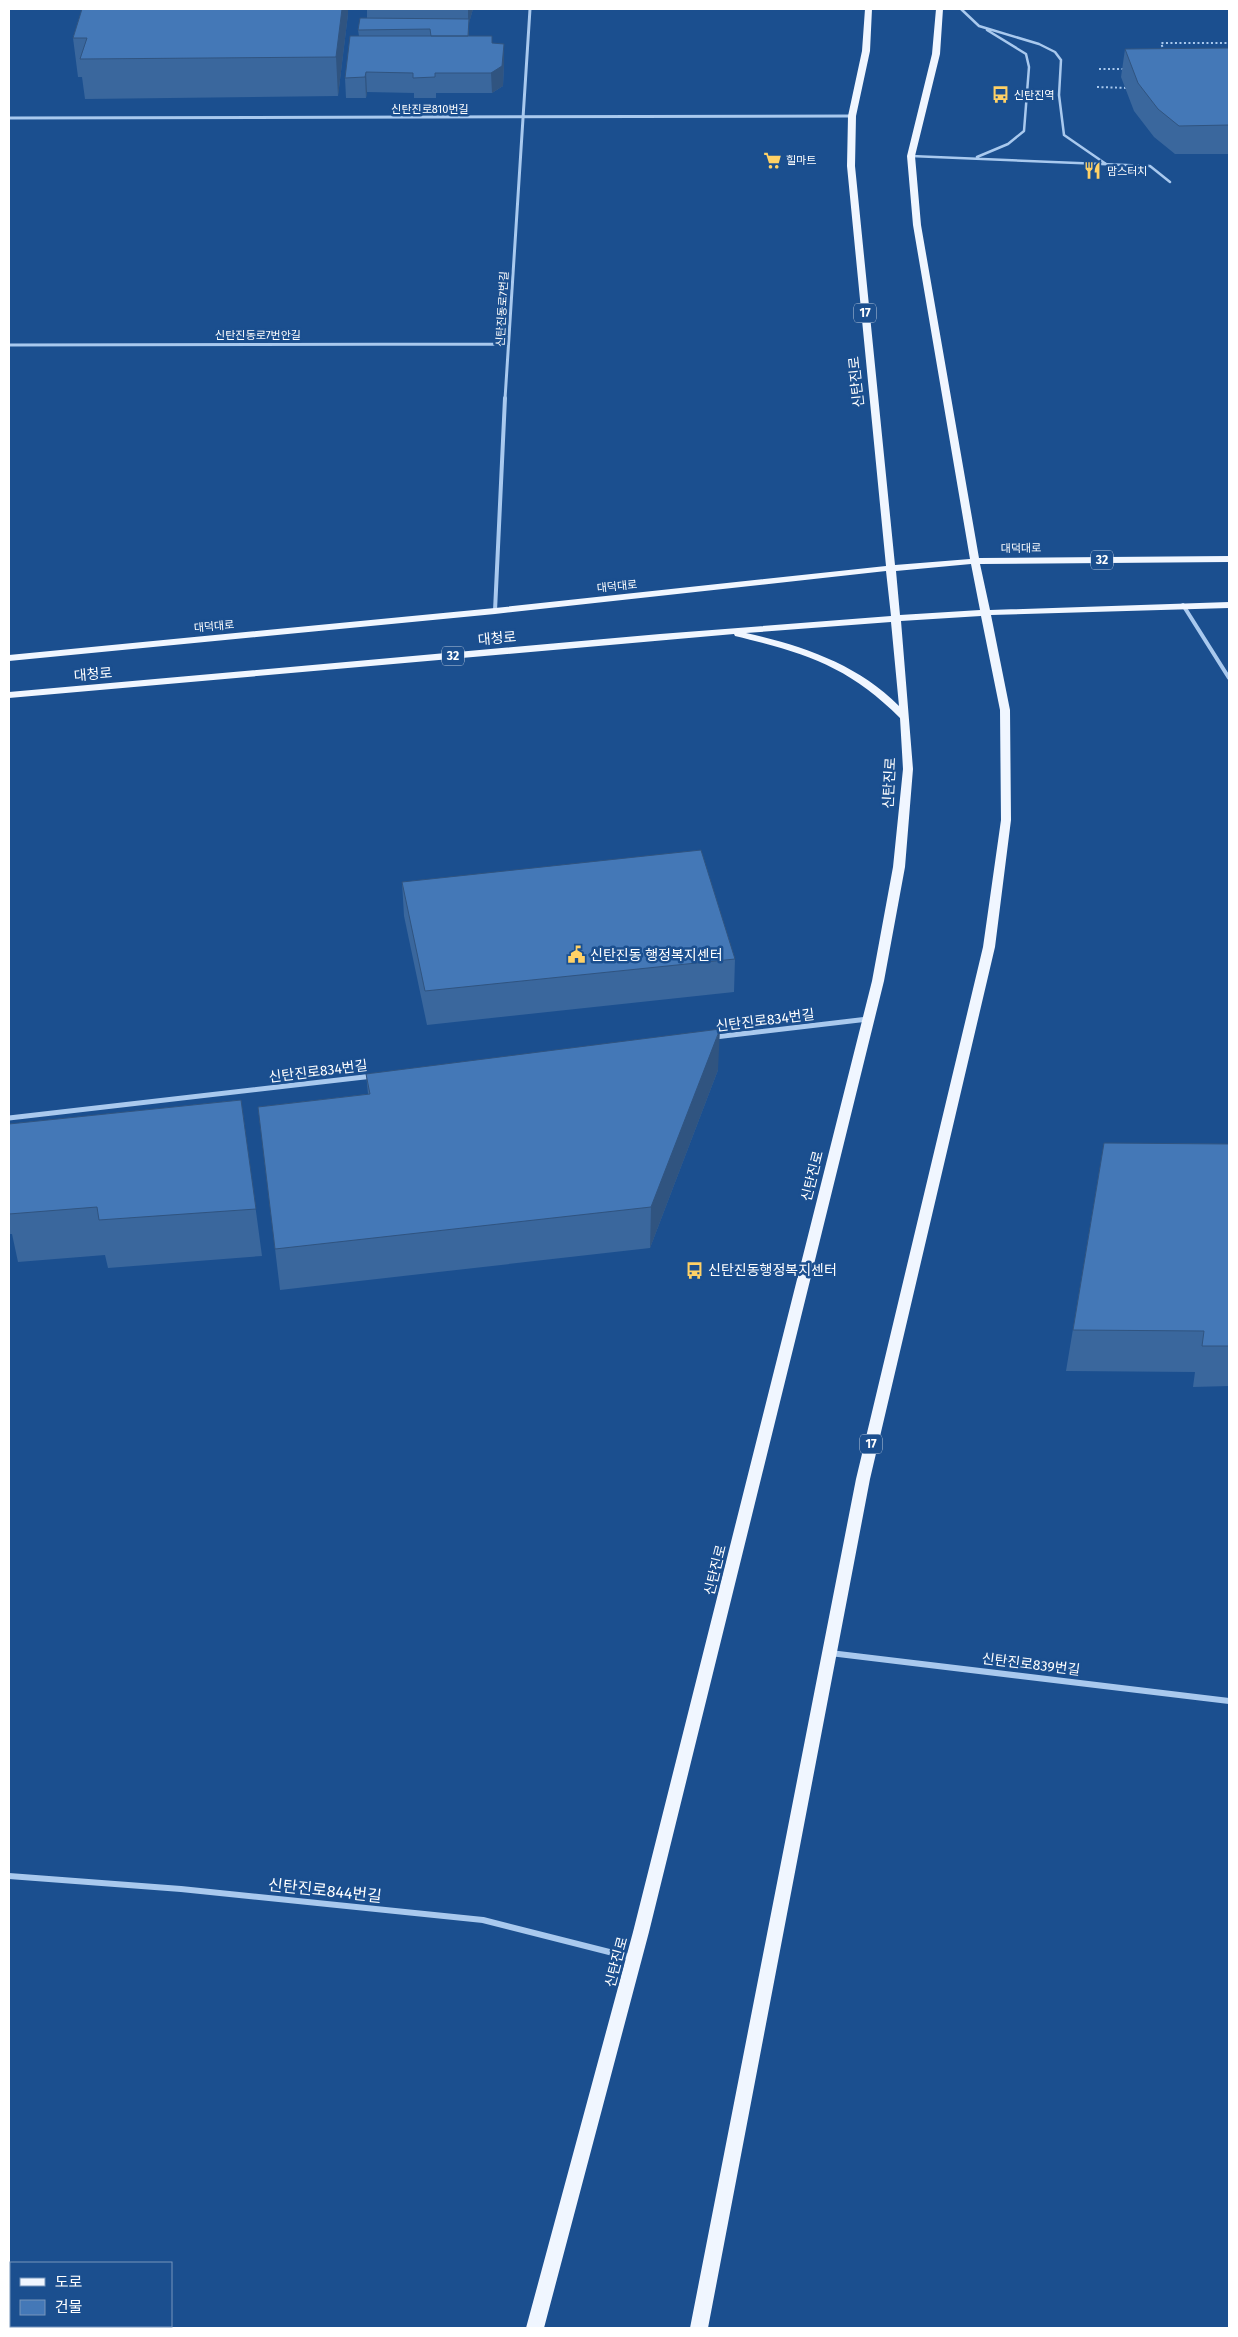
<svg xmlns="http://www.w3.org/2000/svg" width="1238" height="2337" viewBox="0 0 1238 2337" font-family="'Fira Sans','Noto Sans KR',sans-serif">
<rect width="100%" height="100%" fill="#1b4f8f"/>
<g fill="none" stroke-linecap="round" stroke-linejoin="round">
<path stroke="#a9c9ee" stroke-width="2" stroke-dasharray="2 2.5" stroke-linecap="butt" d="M1164,51l-3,-8h68
M1099,69h27
M1097,87l32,1"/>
<path stroke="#a9c9ee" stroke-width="2.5" d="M961,9l18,17 60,18 16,8 6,8 -2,35 5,40 42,29
M911,156l239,10 20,16
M977,157l31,-13 16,-13 5,-64 -3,-13 -39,-24"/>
<path stroke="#a9c9ee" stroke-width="3" d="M9,118l843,-2
M9,345l499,-1
M505,399l25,-390"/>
<path stroke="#a9c9ee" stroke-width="4" d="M1183,605l46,73
M495,611l10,-213"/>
<path stroke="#a9c9ee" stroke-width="5" d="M715,1037l153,-18
M9,1118l364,-42"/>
<path stroke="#a9c9ee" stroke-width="6" d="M830,1653l399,48
M9,1876l172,13 302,31 150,38"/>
<path fill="#f0f6ff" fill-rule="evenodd" d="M865,9h7l-2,42 -14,65 -1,50 40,399 75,-6 -57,-334 -6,-69 25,-102 4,-45h7l-3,45 -25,102 6,69 58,333 250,-2v6l-249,2 10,46 239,-8v6l-238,7 19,95 1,110 -16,127 -125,532 -162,849h-18l166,-849 127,-532 18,-127 -1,-110 -19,-94 -80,5 12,148 -8,98 -21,114 -235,951 -105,396h-18l107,-396 239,-951 21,-114 10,-98 -3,-51c-52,-52 -95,-65 -165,-82l-1,-2 -725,64v-6l651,-58 231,-18 -5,-45 -391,43 -486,47v-6l486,-47 391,-42 -39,-400 1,-50 14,-65zM971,564l9,46 -80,5 -4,-44zM891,622l8,84c-42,-42 -96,-60 -153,-73z"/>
</g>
<path fill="#3a679d" d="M45,9h35l-1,1z
M82,9h266v5l-10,82 -253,3 -3,-22h-4l-5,-39z
M367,9h106l-4,14v13l23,7 12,21 -1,22 -11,7h-56v5h-22v-5l-47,-1 -1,6h-20l-1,-20 14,-42 -1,-6 9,-12z
M1229,48v106h-54l-21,-17 -20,-26 -13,-34 4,-28z
M402,882l333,77 -1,33 -307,33 -23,-109z
M718,1070l-68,178 -370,42 -22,-183 110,-13 -2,-20z
M241,1100l21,156 -154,12 -3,-13 -87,7 -6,-28h-3v-110z
M1104,1143l125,1v242l-36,1 2,-15 -129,-1z"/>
<path fill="#305480" d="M342,9h6v5l-10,82 -2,-39z
M468,9h5l-4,14 -1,28z
M504,44v20l-1,22 -11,7 -1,-20z
M366,72l1,20 -1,6 -1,-21z
M720,1029l-2,41 -68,178 1,-41z"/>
<path fill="#4478b7" stroke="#305480" d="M82,9h260l-6,48 -256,2 7,-21h-14z
M360,18l109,1 -1,17h-37l-1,-7 -72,1z
M350,36h142v7l12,1 -2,22 -11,7h-56v4l-22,1v-5l-47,-1 -1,5 -20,1z
M1229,48v77l-50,1 -21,-17 -20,-26 -13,-34z
M701,850l34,109 -310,32 -23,-109z
M720,1029l-69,178 -376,42 -17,-142 112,-13 -4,-20z
M241,1100l15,109 -157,11 -2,-13 -88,7v-90z
M1104,1143l125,1v202h-27l2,-15 -131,-1z"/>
<defs>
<symbol id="bus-bare" viewBox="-9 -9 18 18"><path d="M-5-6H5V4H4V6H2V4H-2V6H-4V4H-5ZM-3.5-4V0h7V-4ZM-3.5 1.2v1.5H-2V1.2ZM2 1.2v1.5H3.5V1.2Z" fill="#ffd166" stroke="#1b4f8f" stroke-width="2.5" paint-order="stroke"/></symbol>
<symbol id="supermarket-bare" viewBox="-9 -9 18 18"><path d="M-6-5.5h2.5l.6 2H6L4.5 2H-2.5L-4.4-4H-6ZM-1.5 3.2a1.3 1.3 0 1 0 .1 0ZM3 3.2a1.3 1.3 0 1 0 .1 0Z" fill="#ffd166" stroke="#1b4f8f" stroke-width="2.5" paint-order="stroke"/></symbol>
<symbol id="restaurant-bare" viewBox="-9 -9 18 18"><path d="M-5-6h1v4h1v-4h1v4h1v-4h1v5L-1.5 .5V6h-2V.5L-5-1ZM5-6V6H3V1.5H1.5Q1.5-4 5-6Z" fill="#ffd166" stroke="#1b4f8f" stroke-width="2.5" paint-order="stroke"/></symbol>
<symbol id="civic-bare" viewBox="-9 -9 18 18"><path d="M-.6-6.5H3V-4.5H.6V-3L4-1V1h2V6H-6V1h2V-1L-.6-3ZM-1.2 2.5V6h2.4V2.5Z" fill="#ffd166" stroke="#1b4f8f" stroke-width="2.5" paint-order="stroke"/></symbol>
</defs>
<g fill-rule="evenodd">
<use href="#bus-bare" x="988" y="82" width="25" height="25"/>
<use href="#supermarket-bare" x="760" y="148" width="25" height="25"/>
<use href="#restaurant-bare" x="1080" y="158" width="25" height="25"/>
<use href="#civic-bare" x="564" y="942" width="25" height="25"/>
<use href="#bus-bare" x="682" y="1258" width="25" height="25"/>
</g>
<g text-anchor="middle" stroke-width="5" stroke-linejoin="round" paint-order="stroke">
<g font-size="11" fill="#fff" stroke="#1b4f8f" text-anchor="start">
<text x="1014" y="99">신탄진역</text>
<text x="786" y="164">힐마트</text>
<text x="1107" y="175">맘스터치</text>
</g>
<g font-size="11" fill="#fff" stroke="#1b4f8f">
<text x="430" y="113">신탄진로810번길</text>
<text transform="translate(502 309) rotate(-87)" y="4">신탄진동로7번길</text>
<text x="258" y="339">신탄진동로7번안길</text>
<text transform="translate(1021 548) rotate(-1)" y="4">대덕대로</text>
<text transform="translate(617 586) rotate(-6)" y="4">대덕대로</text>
<text transform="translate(214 626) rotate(-5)" y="4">대덕대로</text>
</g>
<g fill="#1b4f8f" stroke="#bbcadd" stroke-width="1">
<rect x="854" y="303.5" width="22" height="19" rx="4"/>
<rect x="1091" y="550.5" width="22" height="19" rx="4"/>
<rect x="442" y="646.5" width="22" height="19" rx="4"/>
<rect x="860" y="1434.5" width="22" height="19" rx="4"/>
</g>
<g font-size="12" font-weight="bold" fill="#fff">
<text x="865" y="317">17</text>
<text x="1102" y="564">32</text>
<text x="453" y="660">32</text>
<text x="871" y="1448">17</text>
</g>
<g font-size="14" fill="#fff" stroke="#1b4f8f">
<text transform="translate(856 382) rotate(-96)" y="5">신탄진로</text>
<text transform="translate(497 638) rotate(-5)" y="5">대청로</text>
<text transform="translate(93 674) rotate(-5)" y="5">대청로</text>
<text transform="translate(889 783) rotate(-87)" y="5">신탄진로</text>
<text transform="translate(765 1020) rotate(-7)" y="5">신탄진로834번길</text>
<text transform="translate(318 1071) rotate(-7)" y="5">신탄진로834번길</text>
<text transform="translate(812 1176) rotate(-76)" y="5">신탄진로</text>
<text transform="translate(715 1570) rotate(-76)" y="5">신탄진로</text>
<text transform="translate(1031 1664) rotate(7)" y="5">신탄진로839번길</text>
<text transform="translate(616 1962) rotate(-75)" y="5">신탄진로</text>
</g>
<g font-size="14" fill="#fff" stroke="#1b4f8f" text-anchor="start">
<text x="590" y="960">신탄진동 행정복지센터</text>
<text x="708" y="1275">신탄진동행정복지센터</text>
</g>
<g font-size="16" fill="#fff" stroke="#1b4f8f">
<text transform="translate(325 1890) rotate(6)" y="6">신탄진로844번길</text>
</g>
</g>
<rect width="1238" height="2337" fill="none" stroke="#ffffff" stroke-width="20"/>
<rect x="10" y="2262" width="162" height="65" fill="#1b4f8f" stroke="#7695bc"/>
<rect x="20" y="2278" width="25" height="8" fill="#f0f6ff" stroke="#7695bc"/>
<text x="55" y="2287" font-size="15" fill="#ffffff">도로</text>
<rect x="20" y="2300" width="25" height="15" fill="#4478b7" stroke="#7695bc"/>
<text x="55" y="2312" font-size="15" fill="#ffffff">건물</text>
</svg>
